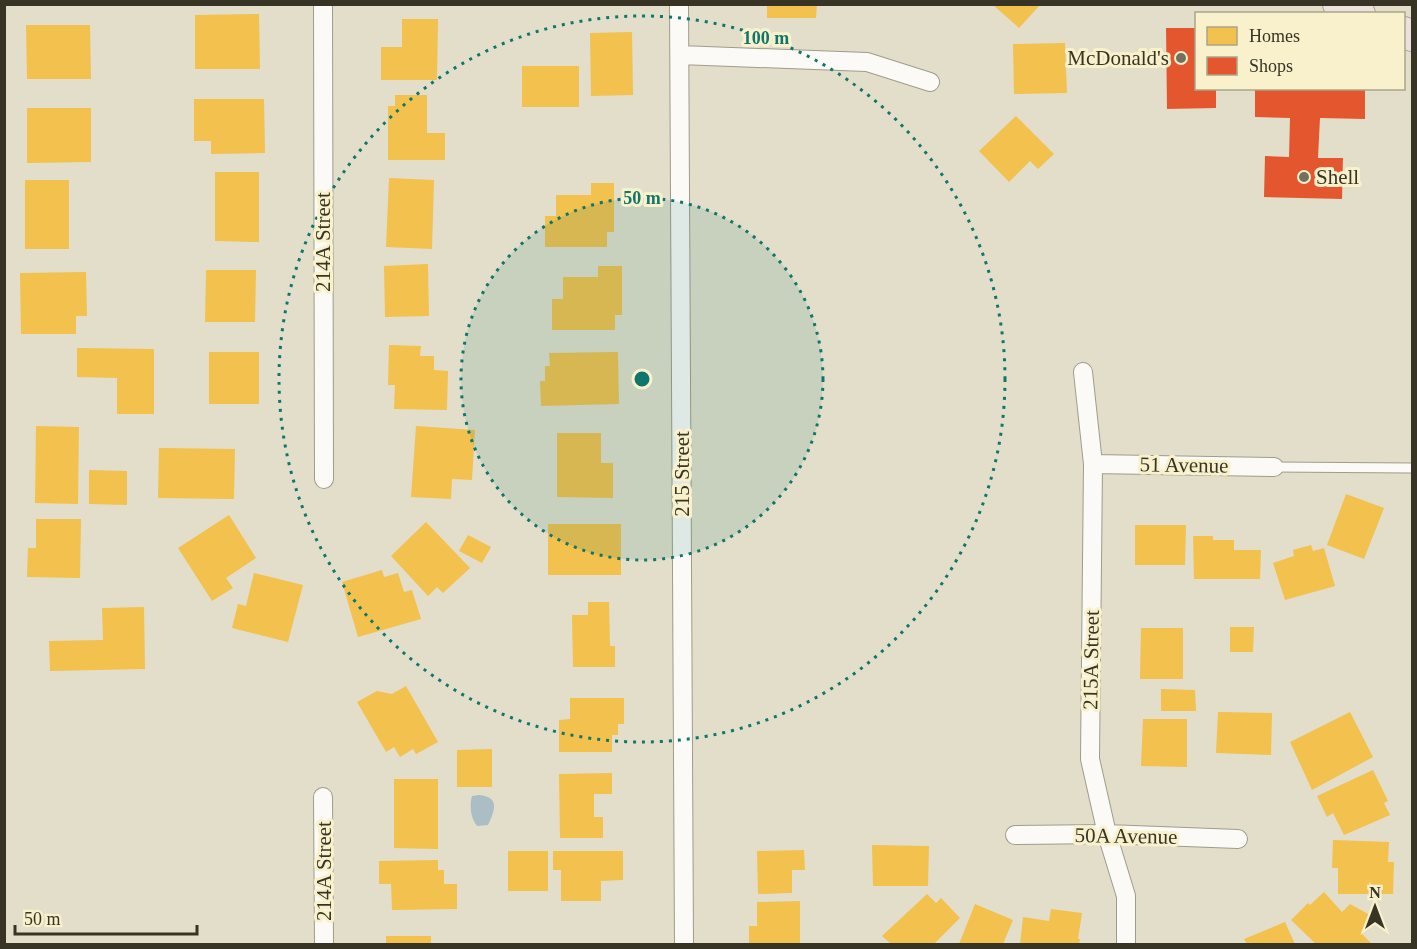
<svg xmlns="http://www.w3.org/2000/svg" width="1417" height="949" viewBox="0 0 1417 949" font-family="Georgia,serif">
<rect width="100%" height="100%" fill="#e2deca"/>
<path fill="#abbec6" d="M479,795c21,2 16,15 9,30l-11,1c-6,-7 -8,-20 -5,-30z"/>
<path fill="#f2c14e" d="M767,4h50l-1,14h-49z
M992,4h49l-22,24z
M259,14l1,55h-65v-54z
M402,19h36l-1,61h-56v-33h21z
M26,25h64l1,54h-64z
M632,32l1,63 -42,1 -1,-63z
M1065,43l2,50 -53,1 -1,-50z
M522,66h57v41h-57z
M395,95h32v38h18v27h-57v-54h7z
M194,99h70l1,54 -54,1v-13h-17z
M27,108h64v54l-64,1z
M1016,116l38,38 -16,15 -8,-8 -21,21 -30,-31z
M215,172h44v70l-44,-1z
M389,178l45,2 -2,69 -46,-2z
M25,180h44v69h-44z
M591,183h23v49h-7v15h-62v-31h11v-21h35z
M428,264l1,52 -44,1 -1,-51z
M598,266h24v49h-7v15h-63v-31h11v-22h35z
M206,270h50l-1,52h-50z
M86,272l1,44h-11v18h-55l-1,-61z
M389,345l32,1 -1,10h14v14l14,1 -1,39 -53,-1 1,-24h-7z
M77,348l77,1v65h-37v-36l-40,-1z
M209,352h50v52h-50z
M618,352l1,52 -78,2 -1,-25h5v-15h5l-1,-13z
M36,426l43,1 -1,77 -43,-1z
M416,426l59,4 -3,50 -20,-1 -1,20 -40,-2z
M557,433h44v30h12v35l-56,-1z
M159,448l76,1 -1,50 -76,-1z
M89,470l38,1v34l-38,-1z
M1346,494l38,14 -20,51 -37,-14z
M229,515l27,43 -30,20 7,10 -21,13 -34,-53z
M36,519h45l-1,59 -53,-1 1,-29h8z
M426,522l44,46 -27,25 -6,-6 -9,9 -37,-40z
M548,524h73v51h-73z
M1135,525h51l-1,40h-50z
M468,535l23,12 -9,16 -23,-12z
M1193,536h20v4h21v10h27l-1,29h-66z
M1311,545l2,6 11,-3 11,38 -50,14 -12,-37 21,-7 -1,-6z
M382,570l2,7 14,-4 6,19 8,-2 9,29 -63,18 -16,-55z
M254,573l49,12 -15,57 -56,-14 6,-24 8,2z
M588,602h21l1,44h5v21h-42l-1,-52h16z
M144,607l1,62 -95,2 -1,-30 54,-1 -1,-32z
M1230,627h24l-1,25h-23z
M1141,628h42v51h-43z
M406,686l32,56 -22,12 -3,-5 -13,8 -6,-10 -8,5 -29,-50 20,-11 15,3z
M1161,689l34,1 1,21h-35z
M570,698h54v26h-6v11h-6v17h-53v-32l11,-1z
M1218,712l54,1 -1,42 -55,-2z
M1350,712l23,45 -61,33 -22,-48z
M1143,719h44v48l-46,-1z
M492,749v38h-35v-37z
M1373,770l15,31 -4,2 6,12 -46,20 -11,-22 -6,4 -10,-21z
M612,773v21h-18v23h9v21h-43l-1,-64z
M394,779h44v70l-44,-1z
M1333,840l56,2 -1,20h6l-1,32h-55v-26h-6z
M872,845l57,1 -1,40h-55z
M804,850l1,20h-13v23l-34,1 -1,-43z
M508,851h40v40h-40z
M553,851h70v29l-22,1v20h-40v-31h-8z
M438,860v10h6v14h13v25l-65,1 -1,-26h-12v-23z
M1324,892l18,20 8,-8 29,16 -17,14 10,10h-56l-25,-24 17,-17 2,2z
M927,894l9,9 5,-5 19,20 -26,26h-43l-9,-8z
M800,901v43h-51v-18h8v-24z
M975,904l38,16 -10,24h-44z
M1051,909l31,4 -4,26h2l-1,5h-59l3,-27 26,4z
M1285,922l10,22h-48l-3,-5z
M386,936h45v8h-45z"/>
<path fill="#e4572e" d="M1166,28h30v60h20v20l-49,1z
M1255,88l110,2v29l-45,-1 -2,40h25l-1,41 -78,-2 1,-41 24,1 1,-39 -35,-1z"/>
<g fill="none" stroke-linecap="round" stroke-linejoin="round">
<defs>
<path id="lane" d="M1274,467l138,1"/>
<path id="street" d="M323,4l1,475
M679,4l5,940
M680,55l187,7 63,20
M1083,372l10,92 -3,295 17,75 19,62v48
M1093,464l181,3
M323,797l1,147
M1015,835l92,-1 131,5"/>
<path id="primary" d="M1338,4l22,10
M1404,32l8,4"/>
</defs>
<use href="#lane" stroke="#9f9c8c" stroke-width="11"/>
<use href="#street" stroke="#9f9c8c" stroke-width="20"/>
<use href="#primary" stroke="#b19e93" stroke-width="32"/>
<use href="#lane" stroke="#fbfaf7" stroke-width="9"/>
<use href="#street" stroke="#fbfaf7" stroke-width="18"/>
<use href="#primary" stroke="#ece1de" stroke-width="30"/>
</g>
<circle cx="642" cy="379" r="181" fill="#0f766e" fill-opacity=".12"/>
<g fill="none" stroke="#0f766e" stroke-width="3" stroke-dasharray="3 6">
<circle cx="642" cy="379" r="181"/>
<circle cx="642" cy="379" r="363"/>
</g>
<g fill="#73705f" stroke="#f9f1cc" stroke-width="2">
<circle cx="1181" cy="58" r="6"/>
<circle cx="1304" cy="177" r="6"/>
</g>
<g text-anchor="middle" stroke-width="6" stroke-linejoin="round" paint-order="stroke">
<g font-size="21" fill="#373425" stroke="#f9f1cc" text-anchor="end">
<text x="1169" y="65">McDonald's</text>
<text x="1316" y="184" text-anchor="start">Shell</text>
</g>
<g font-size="21" fill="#373425" stroke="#f9f1cc">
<text transform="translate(323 242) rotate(-90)" y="7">214A Street</text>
<text transform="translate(1184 465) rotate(1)" y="7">51 Avenue</text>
<text transform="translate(682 474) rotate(-90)" y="7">215 Street</text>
<text transform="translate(1091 660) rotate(-89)" y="7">215A Street</text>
<text transform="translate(1126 836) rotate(1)" y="7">50A Avenue</text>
<text transform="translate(324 871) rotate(-90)" y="7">214A Street</text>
</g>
</g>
<circle cx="642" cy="379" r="9" fill="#0f766e" stroke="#f9f1cc" stroke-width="3"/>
<g font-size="18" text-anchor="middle" font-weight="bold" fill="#0f766e" stroke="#f9f1cc" stroke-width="6" stroke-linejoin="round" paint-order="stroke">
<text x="766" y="44">100 m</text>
<text x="642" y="204">50 m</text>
</g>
<rect width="1417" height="949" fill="none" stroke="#373425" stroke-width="12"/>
<rect x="1195" y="12" width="210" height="78" fill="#f9f1cc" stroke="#aba589" stroke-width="1.5"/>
<rect x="1207" y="27" width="30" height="18" fill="#f2c14e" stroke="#aba589" stroke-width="1.5"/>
<text x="1249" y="42" font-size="18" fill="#373425">Homes</text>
<rect x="1207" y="57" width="30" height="18" fill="#e4572e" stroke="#aba589" stroke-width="1.5"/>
<text x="1249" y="72" font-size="18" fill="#373425">Shops</text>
<g transform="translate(1375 907)" stroke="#f9f1cc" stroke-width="4.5" paint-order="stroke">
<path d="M0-4.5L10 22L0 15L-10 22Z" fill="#373425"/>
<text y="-9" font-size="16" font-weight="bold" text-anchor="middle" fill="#373425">N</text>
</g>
<path d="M15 925v9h182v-9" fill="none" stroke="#373425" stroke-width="3"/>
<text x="24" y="925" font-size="18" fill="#373425" stroke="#f9f1cc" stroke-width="4.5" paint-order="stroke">50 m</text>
</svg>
